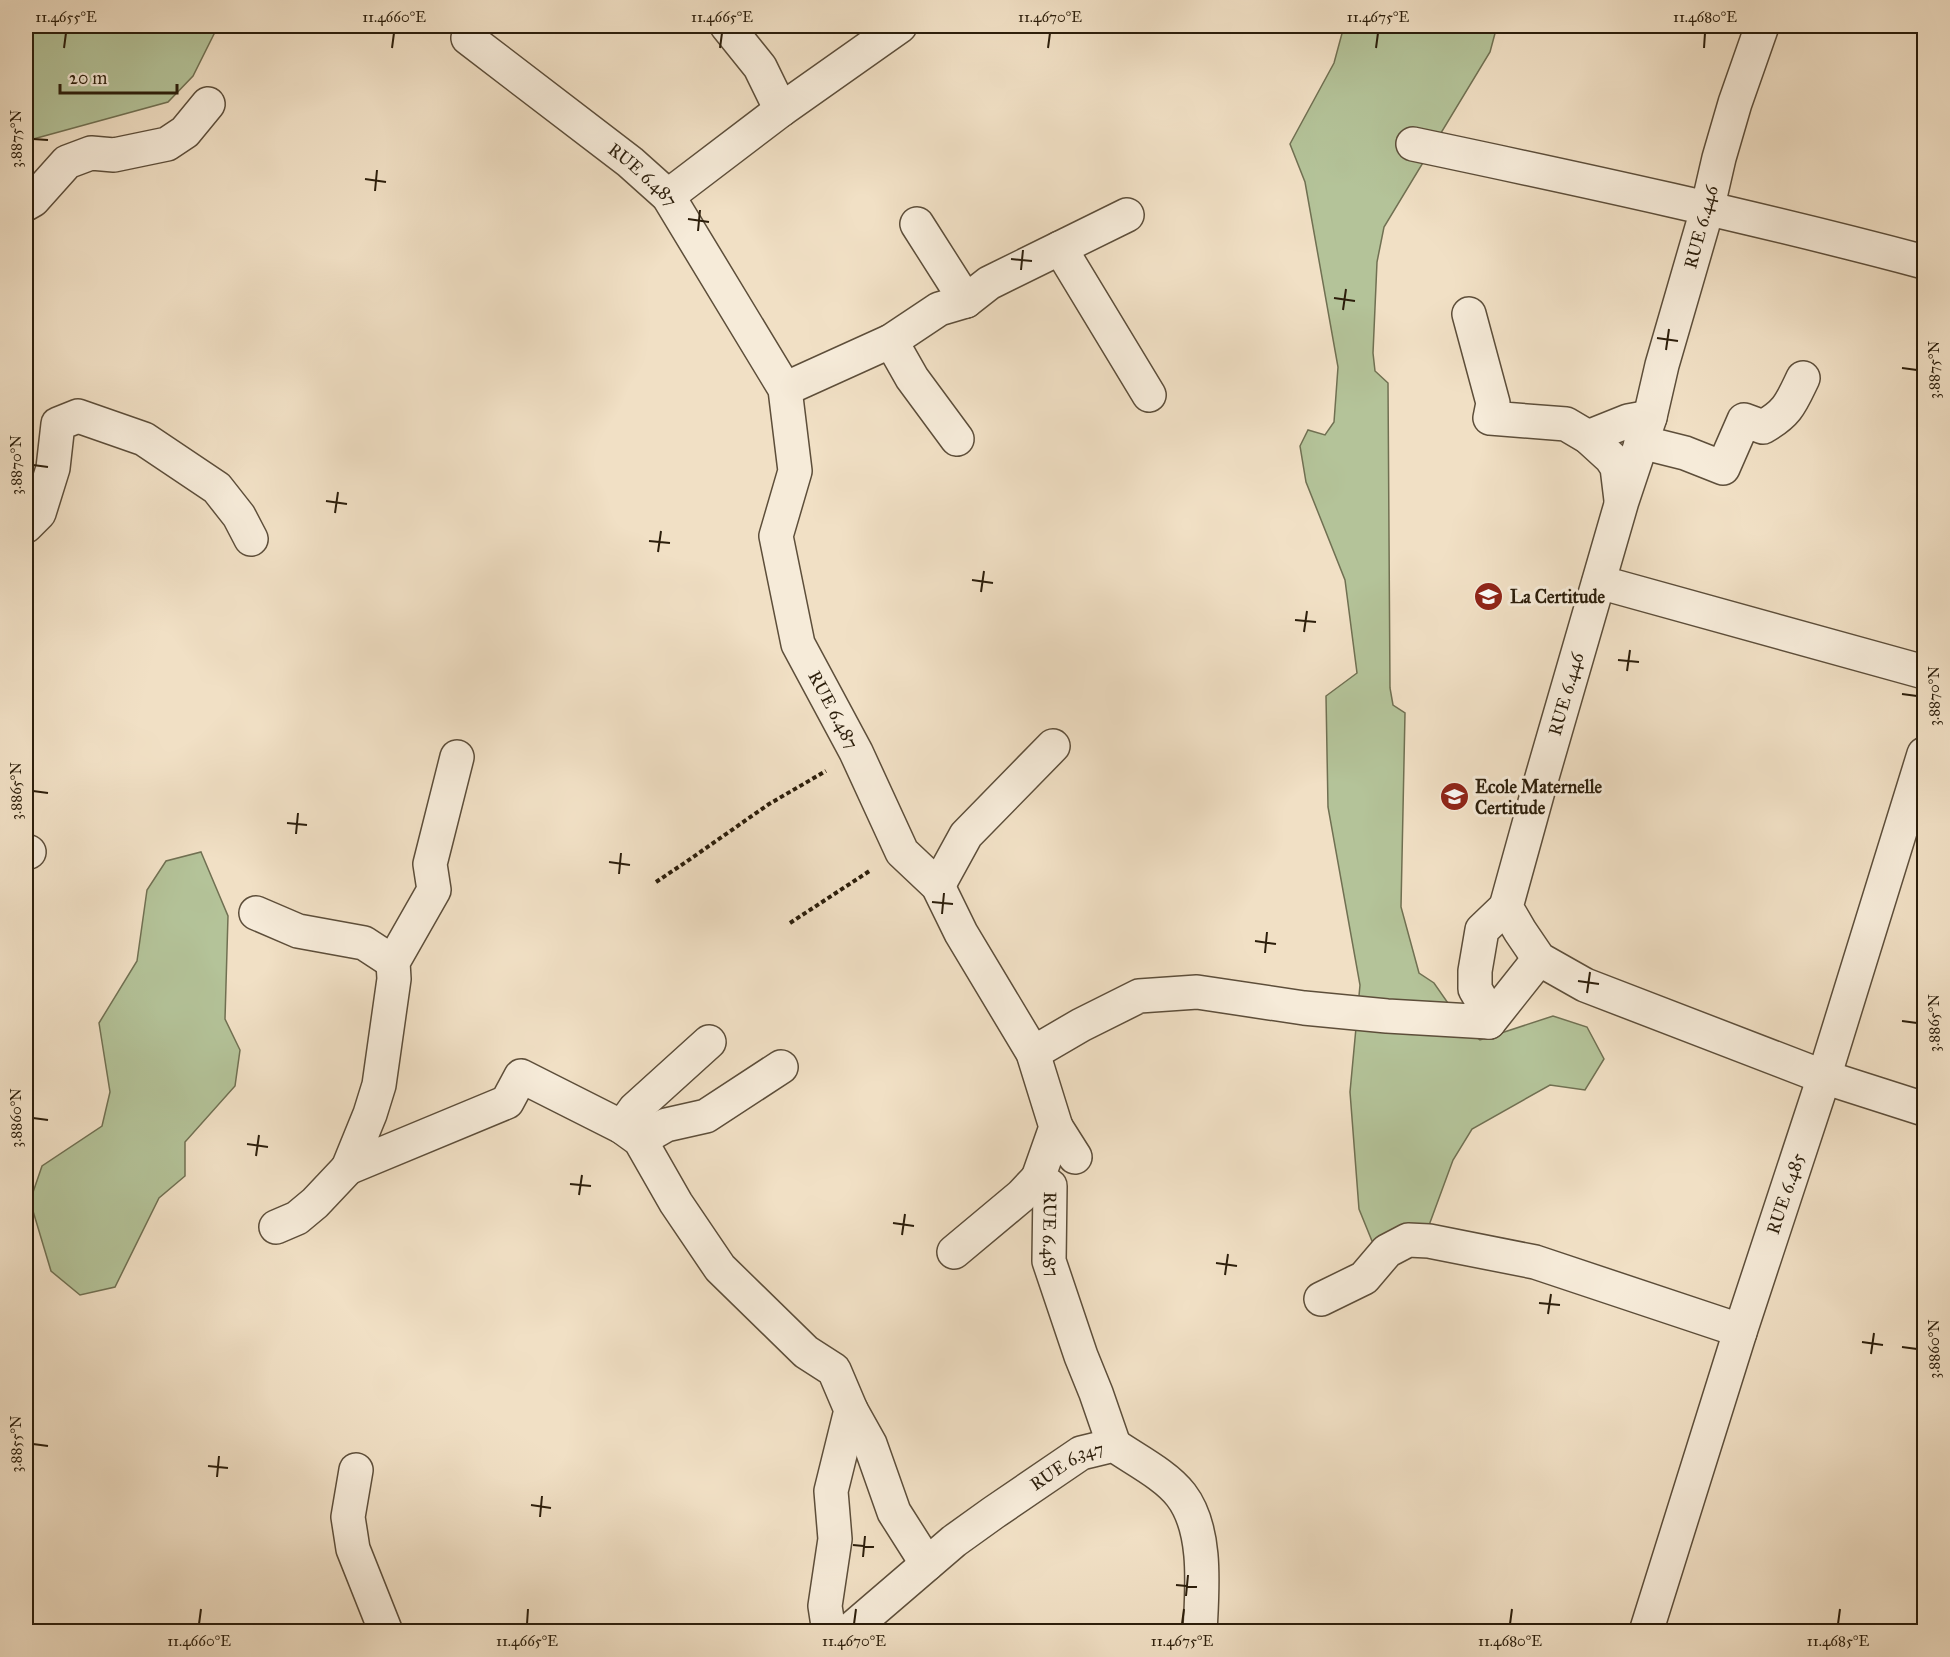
<svg xmlns="http://www.w3.org/2000/svg" width="1950" height="1657" viewBox="0 0 1950 1657" font-family="'IM FELL Great Primer',serif">
<rect width="100%" height="100%" fill="#f1e0c5"/>
<filter id="stains"><feTurbulence type="fractalNoise" baseFrequency=".00333" numOctaves="4"/><feColorMatrix values="0 0 0 0 .2 0 0 0 0 .09 0 0 0 0 .02 0 0 0 .5 -.17"/></filter>
<radialGradient id="worn" r=".72"><stop offset=".6" stop-color="#630" stop-opacity="0"/><stop offset="1" stop-color="#630" stop-opacity=".3"/></radialGradient>
<path fill="#b4c399" stroke="#707052" stroke-width="1.5" d="M26,26h192l-25,50 -25,26 -142,39z
M1344,26h153l-7,26 -106,175 -7,35 -4,91 2,18 13,12 2,305 3,17 12,8 -4,194 18,66 15,10 32,46 14,11 73,-24 34,11 17,32 -19,31 -35,-5 -78,44 -19,31 -32,87 -34,4 -15,-10 -13,-32 -9,-117 10,-107 -32,-178 -2,-111 31,-23 -12,-93 -39,-98 -6,-36 8,-16 17,5 9,-13 4,-55 -33,-185 -15,-38 44,-81z
M201,852l27,64 -3,103 15,31 -5,36 -50,56v34l-26,22 -44,89 -35,8 -29,-24 -21,-70 12,-35 60,-40 8,-34 -11,-69 38,-62 10,-71 19,-29z"/>
<g fill="none" stroke-linecap="round" stroke-linejoin="round">
<defs>
<g id="minor">
<path d="M727,26l33,41 21,43"/>
<path d="M1762,26l-27,77 -16,55 -12,52 -45,155 -12,52 -28,84 -82,283 -34,123 14,24 19,28 46,26 239,92 100,32"/>
<path id="s1" d="M468,38l162,124 38,34 117,193 10,82 -19,65 22,108 58,108 46,100 36,34 23,47 72,120 23,74 -18,51 12,8 -1,75 32,95 15,37 18,52"/>
<path d="M1413,144c171,36 342,73 511,118"/>
<path d="M668,196l113,-86 119,-84"/>
<path d="M26,204l7,-4 34,-38 24,-9 23,2 53,-11 18,-12 23,-28"/>
<path d="M917,224l49,77"/>
<path d="M1060,248l67,-33"/>
<path d="M1469,314l24,89 -3,15 76,6 22,13 23,21 6,9 4,33"/>
<path d="M891,341l21,37 45,61"/>
<path d="M785,389l106,-48 48,-32 27,-8 23,-18 71,-35 89,147"/>
<path d="M1588,437l40,-16 22,-4"/>
<path d="M1641,442l44,11 38,15 21,-48 19,7c25,-14 28,-24 40,-49"/>
<path d="M26,526l13,-13 14,-45 5,-44 20,-8 66,23 73,49 22,28 12,23"/>
<path d="M1599,582l325,90"/>
<path d="M457,757l-27,107 4,26 -41,72 1,17 -15,106 -9,29 -22,54 159,-66 14,-26 101,51 18,13 36,63 44,65 86,84 28,18 17,40 -20,81 4,48 -10,67 4,26"/>
<path d="M26,853l3,-1"/>
<path d="M938,886l28,-51 87,-89"/>
<path d="M256,913l42,18 66,12 29,19"/>
<path d="M1489,1022l-7,-21 -7,-12v-18l7,-41 24,-23"/>
<path d="M1033,1053l48,-28 58,-29 58,-4 107,16 83,8 102,6 50,-63"/>
<path d="M622,1127l13,-18 74,-67"/>
<path d="M1056,1127l19,30"/>
<path d="M640,1140l26,-15 40,-9 75,-49"/>
<path d="M276,1227l21,-9 18,-15 33,-35"/>
<path d="M954,1252l67,-56 17,-18"/>
<path d="M1321,1299l43,-21 23,-27 21,-11 21,1 106,21 198,66 7,4"/>
<path d="M851,1410l19,34 24,68 33,52"/>
<path d="M356,1470l-8,47 5,32 33,83"/>
<path id="s2" d="M848,1632l106,-91 39,-28 88,-60 33,-8c20,14 52,30 67,50 27,35 21,95 19,137"/>
<path id="s3" d="M1646,1632l94,-300 84,-255 100,-323"/>
</g>
</defs>
<use href="#minor" stroke="#5d4e3a" stroke-width="36"/>
<path stroke="#2c1e0b" stroke-width="4" stroke-dasharray="4.5 3" stroke-linecap="butt" d="M656,882l30,-20 83,-58 57,-33
M790,923l81,-53"/>
<use href="#minor" stroke="#f6ebd9" stroke-width="33"/>
</g>
<path fill="none" stroke="#2c1e0b" stroke-width="2" d="M64,48l2,-15M392,48l2,-15M720,48l2,-15M1048,48l2,-15M1376,48l2,-15M1704,48l1,-15M33,139l15,1M365,179l21,3M375,191l2,-21M688,219l21,3M698,231l2,-21M1011,259l21,2M1021,270l2,-20M1334,298l21,3M1343,310l3,-21M1657,338l21,3M1666,350l3,-21M1902,368l15,2M33,465l15,2M326,501l21,3M335,513l3,-21M649,541l21,2M658,552l3,-21M972,580l21,3M981,592l3,-21M1295,620l21,2M1304,632l3,-21M1618,660l21,2M1627,671l3,-21M1902,694l15,2M33,791l15,2M287,823l20,2M296,834l2,-21M609,862l21,3M619,874l2,-21M932,902l21,2M942,914l2,-21M1255,941l21,3M1265,953l2,-21M1578,981l21,3M1587,993l3,-21M1902,1021l15,2M33,1118l15,2M247,1144l21,3M256,1156l3,-21M570,1184l21,2M579,1195l3,-20M893,1223l21,3M902,1235l3,-21M1216,1263l21,3M1225,1275l3,-21M1539,1303l21,2M1548,1314l3,-20M1862,1342l21,3M1902,1347l15,2M1871,1354l3,-21M33,1444l15,2M208,1466l20,2M217,1477l2,-21M531,1505l20,3M540,1517l2,-21M853,1545l21,2M863,1557l2,-21M1176,1585l21,2M1186,1596l2,-21M199,1624l2,-15M527,1624l1,-15M854,1624l2,-15M1182,1624l2,-15M1510,1624l2,-15M1838,1624l2,-15"/>
<defs>
<symbol id="school-disc" viewBox="-11 -11 22 22"><circle r="9.5" fill="#8f2418" stroke="#f6ebd9"/><path d="M0-5L7-2L0 1L-7-2ZM-4 1L0 2.5L4 1V4Q0 6-4 4Z" fill="#fff"/></symbol>
</defs>
<g fill-rule="evenodd">
<use href="#school-disc" x="1472" y="580" width="33" height="33"/>
<use href="#school-disc" x="1438" y="780" width="33" height="33"/>
</g>
<g text-anchor="middle" stroke-width="6" stroke-linejoin="round" paint-order="stroke">
<g font-size="18" fill="#2c1e0b" stroke="#f6ebd9">
<text dy="6" stroke="none"><textPath href="#s1" startOffset="222">RUE 6.487</textPath></text>
<text transform="translate(1701 227) rotate(-75)" y="6">RUE 6.446</text>
<text transform="translate(1566 694) rotate(-74)" y="6">RUE 6.446</text>
<text dy="6" stroke="none"><textPath href="#s1" startOffset="816">RUE 6.487</textPath></text>
<text dy="6" stroke="none"><textPath href="#s3" startOffset="460">RUE 6.485</textPath></text>
<text dy="6" stroke="none"><textPath href="#s1" startOffset="1410">RUE 6.487</textPath></text>
<text dy="6" stroke="none"><textPath href="#s2" startOffset="276">RUE 6.347</textPath></text>
</g>
<g font-size="18" font-weight="bold" fill="#2c1e0b" stroke="#f6ebd9" text-anchor="start">
<text x="1510" y="603">La Certitude</text>
<text x="1475" y="793">Ecole Maternelle<tspan x="1475" dy="21">Certitude</tspan></text>
</g>
</g>
<rect width="1950" height="1657" fill="none" stroke="#f1e0c5" stroke-width="66"/>
<path d="M60 84v9h117v-9" fill="none" stroke="#2c1e0b" stroke-width="3"/>
<text x="69" y="84" font-size="18" fill="#2c1e0b" stroke="#f6ebd9" stroke-width="4.5" paint-order="stroke">20 m</text>
<rect x="33" y="33" width="1884" height="1591" fill="none" stroke="#2c1e0b" stroke-width="2"/>
<g font-size="15" text-anchor="middle" fill="#2c1e0b">
<text x="66" y="22">11.4655°E</text>
<text x="394" y="22">11.4660°E</text>
<text x="722" y="22">11.4665°E</text>
<text x="1050" y="22">11.4670°E</text>
<text x="1378" y="22">11.4675°E</text>
<text x="1705" y="22">11.4680°E</text>
<text transform="translate(16 139) rotate(-90)" y="5">3.8875°N</text>
<text transform="translate(1934 370) rotate(-90)" y="5">3.8875°N</text>
<text transform="translate(16 465) rotate(-90)" y="5">3.8870°N</text>
<text transform="translate(1934 696) rotate(-90)" y="5">3.8870°N</text>
<text transform="translate(16 791) rotate(-90)" y="5">3.8865°N</text>
<text transform="translate(1934 1023) rotate(-90)" y="5">3.8865°N</text>
<text transform="translate(16 1118) rotate(-90)" y="5">3.8860°N</text>
<text transform="translate(1934 1349) rotate(-90)" y="5">3.8860°N</text>
<text transform="translate(16 1444) rotate(-90)" y="5">3.8855°N</text>
<text x="199" y="1646">11.4660°E</text>
<text x="527" y="1646">11.4665°E</text>
<text x="854" y="1646">11.4670°E</text>
<text x="1182" y="1646">11.4675°E</text>
<text x="1510" y="1646">11.4680°E</text>
<text x="1838" y="1646">11.4685°E</text>
</g>
<rect width="100%" height="100%" filter="url(#stains)"/>
<rect width="100%" height="100%" fill="url(#worn)"/>
</svg>
